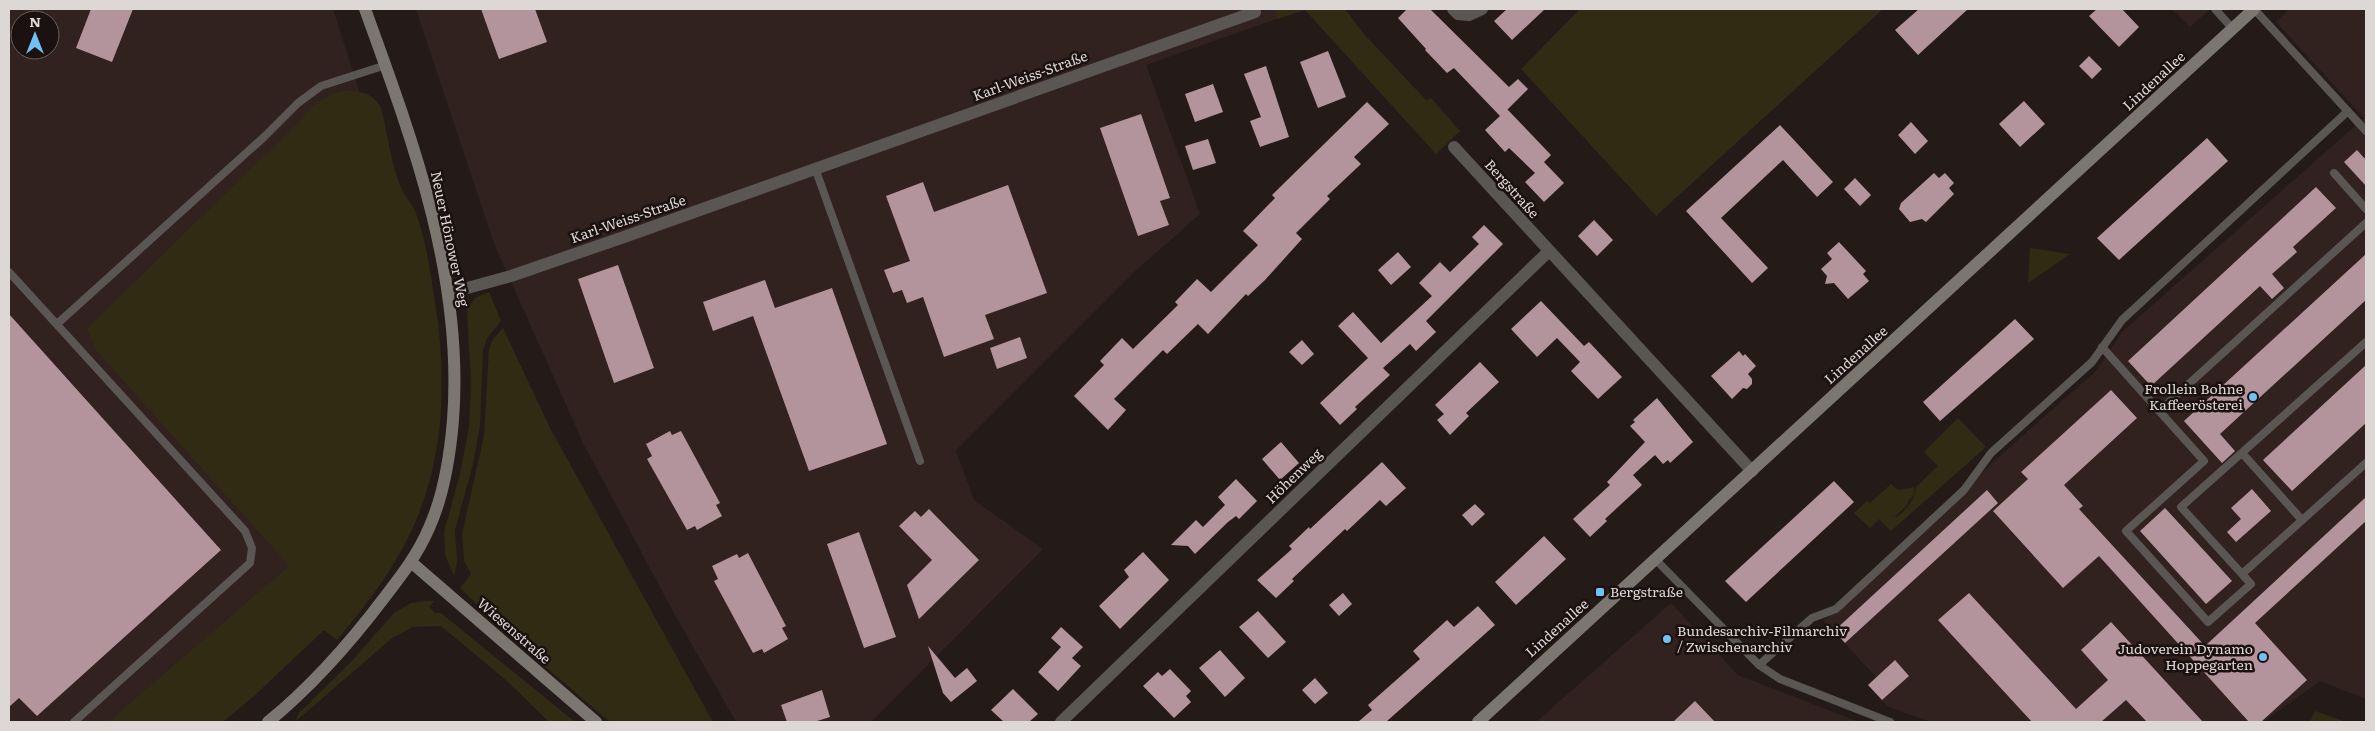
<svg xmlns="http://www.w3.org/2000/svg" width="2375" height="731" viewBox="0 0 2375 731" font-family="Literata,serif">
<rect width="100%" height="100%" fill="#241b19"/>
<path fill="#31211f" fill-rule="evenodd" d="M9,9h324l83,259 -91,361 -102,93h-214zM20,20h30v30h-30z
M416,9h889l-159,56 54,149 -67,59 -177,177 18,50 69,49 -172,173h-135l-60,-105 -92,-172 -89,-199z
M2172,9h38l-20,18z
M2289,9h77v690l-46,-18 -57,41h-332l-43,-15 -20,-22 8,-8 -52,-56 178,-167 94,-83 26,-39 242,-214 -88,-96z
M1671,603l67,72 121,47h-323z"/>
<path fill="#322b13" d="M1274,9h71l18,24 63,67 5,-2 29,33 -24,23 -131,-144 -27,9z
M1580,9h303l-227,207 -135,-147z
M341,91c19,0 30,0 40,17 7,25 9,53 19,77 3,9 11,17 15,26 10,24 15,59 19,85 12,71 12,149 -15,217 -18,47 -50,89 -82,127l-13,-10 -70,66 -31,26h-115l181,-156 -194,-217 -8,-21 213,-207c12,-16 22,-23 41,-30z
M2030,248l40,6 -42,29z
M489,292l12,29 -14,17 -4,13 -3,73 -7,40 -18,66 2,31 -3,15 -9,-21 -1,-23 16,-58 9,-48 2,-42 -4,-74 8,-12z
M503,328l47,100 163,294h-103l-96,-82 -54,-52 11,-14 -7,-14 -2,-26 22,-98 5,-87 4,-10z
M1958,418l28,29 -95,84 -12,-12 -9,9 -16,-15 13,-12 3,2 21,-19 7,6 16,-3 1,7 -7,7v3l-12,12h-5l6,1c9,-8 19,-17 19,-30l22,-21 -14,-14z
M427,601h7l-5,6 6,6h6l134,109h-26l-42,-41 -66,-55 -28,1 -21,11 -97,84 4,-9 51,-50 44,-50 17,-10z
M2315,711l31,11h-36z"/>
<path fill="#b3939c" d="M91,9h42l-21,53 -36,-14z
M481,9h54l12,33 -48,17z
M1407,9h23l79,78 9,-8 10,10 -24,24 3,-4 44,46 -7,7 20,21 -20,19 -19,-20 10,-9 -26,-25 -4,4 -20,-22 15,-14 -46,-48 -7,5 -22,-23 1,-1 -28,-31z
M1507,9h38l-33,31 -18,-19z
M1919,9h49l-50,46 -23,-25z
M2097,9h25l17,18 -20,20 -30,-31z
M1328,51l18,46 -28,11 -18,-46z
M2089,56l13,13 -10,10 -13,-13z
M1266,66l23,71 -29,10 -10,-26 11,-4 -17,-43z
M1213,84l10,28 -28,10 -10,-28z
M2024,101l21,23 -25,23 -21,-23z
M1367,102l22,22 -35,33 7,7 -34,32 3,3 -34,34 6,6 -37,41 -17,16 -2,-2 -38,40 -10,-10 -31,30 -4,-4 -49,49 12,11 -18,20 -34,-34 30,-31 -4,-4 22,-23 11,11 45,-44 -3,-3 22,-23 14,13 47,-47 -15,-14 32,-33 -3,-3z
M1141,114l29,84 -10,3 9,24 -31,11 -38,-108z
M1911,122l17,19 -13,13 -17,-19z
M1780,125l53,57 -16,15 -34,-37 -62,58 47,50 -16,15 -66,-72z
M2207,138l21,23 -109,99 -22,-22z
M1208,139l8,24 -23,7 -8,-24z
M2357,150l9,10v26l-22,-24z
M1934,173l5,5 6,-5 9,10 -5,5 5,6 -28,28 -4,-3 -12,3 -11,-13 2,-6z
M1855,178l16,17 -11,11 -16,-17z
M923,182l11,30 74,-27 39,108 -62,22 9,24 -50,18 -21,-60 -16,6 -5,-13 -9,3 -9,-23 26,-9 -24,-65z
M2316,187l20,21 -43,39 4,5 -25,22 12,14 -12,11 -12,-13 -109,100 -23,-25z
M1594,220l19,20 -16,16 -19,-20z
M1484,225l19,19 -77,77 10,11 -20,19 -6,-7 -27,24 7,7 -35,32 2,2 -17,16 -20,-22 48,-45 -30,-32 15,-14 28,31 51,-47 -13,-13 21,-21 10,10 29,-28 -7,-7z
M1839,242l27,29 -3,3 6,7 -21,18 -14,-16 -9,1 2,-8 -6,-7 11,-10 -5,-6z
M1398,252l13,15 -20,18 -13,-15z
M2366,254v46l-146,134 15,17 -13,12 -38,-42z
M618,265l36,103 -40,15 -36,-104z
M765,280l10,28 57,-20 55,156 -78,27 -56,-155 -40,15 -10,-29z
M1541,301l43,45 5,-4 33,35 -24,22 -27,-28 9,-9 -23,-24 -20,19 -26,-28z
M9,314l212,236 -184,166 -18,-18 -10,9z
M2015,319l19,20 -94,82 -17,-19z
M1020,337l7,21 -30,11 -7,-21z
M1302,340l12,14 -12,11 -13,-13z
M1739,351l4,5 2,-2 11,12 -8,8 4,5v5l-5,5 -4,-1 -11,11 -21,-23z
M1480,362l19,20 -33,31 3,3 -19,19 -13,-15 7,-6 -9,-9z
M2366,365v58l-74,68 -29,-31z
M2111,390l26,28 -73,67 19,21 -4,3 126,137 161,-149v24l-111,102 52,57 -46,42h-12l-150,-166 -36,32 -70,-77 35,-32 -7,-7z
M1657,398l36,44 -23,21 -2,-3 -5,4 -8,-9 -22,20 9,10 -37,34 2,2 -17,16 -17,-18 37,-34 -3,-3 38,-40 -15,-16 5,-4 -2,-2z
M670,431l2,4 9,-4 39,72 -4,2 6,11 -25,14 -2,-4 -8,4 -40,-71 5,-3 -6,-12z
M1281,442l18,21 -19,17 -18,-21z
M1382,462l24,26 -20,18 -6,-6 -33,31 -2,-2 -53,50 2,2 -18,17 -19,-18 35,-31 -3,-3 20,-19 1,2z
M1236,479l21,22 -18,18 -3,-3 -8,6 -33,32 -7,-8 -17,-1 25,-25 7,7 22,-22 -7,-8z
M1834,481l20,21 -108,100 -21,-21z
M2252,489l19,22 -35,31 -9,-10 14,-13 -10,-11z
M1987,490l11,13 -153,140 -11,-12z
M1475,504l10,10 -13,12 -10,-11z
M2165,508l67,73 -26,23 -66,-73z
M929,509l50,51 -60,59 -12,-34 25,-25 -33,-34 16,-15 6,6z
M859,532l37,105 -32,11 -37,-104z
M1544,536l22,23 -50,46 -21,-23z
M1143,552l26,28 -49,49 -21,-23 30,-29 -5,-7z
M748,553l38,73 -4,2 6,11 -24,14 -2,-4 -9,4 -39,-72 4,-2 -6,-13 25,-12 2,4z
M1343,593l9,11 -13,12 -10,-11z
M1969,593l107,116 32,-29 -27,-30 30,-28 92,100h-56l-21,-22 -25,22h-69l-94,-102z
M1478,606l17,19 -109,97h-28l14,-12 -4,-5 52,-46 -7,-8 34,-31 7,7z
M1258,611l28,31 -18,16 -29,-31z
M1061,627l22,20 -11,11 9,8 -23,25 -20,-19 23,-25 -10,-9z
M928,646l27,32 12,-10 10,13 -26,21 -8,-9z
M1220,650l25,28 -20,19 -26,-29z
M1895,660l14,16 -27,24 -14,-15z
M1170,669l21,22 -5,5 5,6 -17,16 -31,-32 15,-14 4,4z
M1315,678l13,15 -13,11 -13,-14z
M1013,689l25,25 -9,8h-25l-13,-12z
M822,690l8,27 -16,5h-27l-6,-17z
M1695,701l20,21h-42z"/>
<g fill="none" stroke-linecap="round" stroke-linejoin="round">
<path stroke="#595653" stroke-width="8" d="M2215,9l18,20
M2254,9l112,122
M815,168l105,293
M2334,173l32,36
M9,272l236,259 7,17 -2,15 -176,159
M57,324l207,-187 34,-34 23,-17 65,-21
M2366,342l-185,165 61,67 124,-111
M2102,347l102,114 -78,70 82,91 43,-38 -9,-10
M2159,411l207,-188
M2242,453l60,67
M1656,560l103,105 21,14 110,43
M1759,665l53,-47 24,-9 128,-119 27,-37 101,-91 30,-42 226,-209"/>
<path stroke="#595653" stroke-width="12" d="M1453,9l5,5 11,1 13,-6
M1454,147l298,324
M449,293l62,-17 113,-39 631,-225
M1061,722l487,-470"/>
<path stroke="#7c7671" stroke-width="12" d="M411,562l185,160
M268,722c44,-36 82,-79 116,-124 17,-22 34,-44 45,-70 15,-33 21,-72 24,-108 11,-142 -40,-279 -88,-411
M1478,722l776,-713"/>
</g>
<g fill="#71c1f5" stroke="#1a1110" stroke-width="2">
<circle cx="2253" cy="397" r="5"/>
<rect x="1595" y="587" width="10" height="10" rx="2.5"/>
<circle cx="1667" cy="639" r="5"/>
<circle cx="2263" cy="657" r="5"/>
</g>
<g text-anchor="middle" stroke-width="5" stroke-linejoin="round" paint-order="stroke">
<g font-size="14" fill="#ddd7d5" stroke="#1a1110">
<text transform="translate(1030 76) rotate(-20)" y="5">Karl-Weiss-Straße</text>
<text transform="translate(2154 81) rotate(-43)" y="5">Lindenallee</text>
<text transform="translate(1512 189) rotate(48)" y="5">Bergstraße</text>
<text transform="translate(628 219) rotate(-19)" y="5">Karl-Weiss-Straße</text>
<text transform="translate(450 239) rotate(78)" y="5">Neuer Hönower Weg</text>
<text transform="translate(1856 355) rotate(-42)" y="5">Lindenallee</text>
<text transform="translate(1294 476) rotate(-44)" y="5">Höhenweg</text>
<text transform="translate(1557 628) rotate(-42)" y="5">Lindenallee</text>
<text transform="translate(514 631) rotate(41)" y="5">Wiesenstraße</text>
</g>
<g font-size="14" fill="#ddd7d5" stroke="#1a1110" text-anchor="end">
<text x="2243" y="394">Frollein Bohne<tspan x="2243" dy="16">Kaffeerösterei</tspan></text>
<text x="1610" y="597" text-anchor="start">Bergstraße</text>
<text x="1677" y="636" text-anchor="start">Bundesarchiv-Filmarchiv<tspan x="1677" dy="16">/ Zwischenarchiv</tspan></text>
<text x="2253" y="654">Judoverein Dynamo<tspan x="2253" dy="16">Hoppegarten</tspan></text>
</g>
</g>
<rect width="2375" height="731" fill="none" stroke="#ddd7d5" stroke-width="20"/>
<g transform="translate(35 35)"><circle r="24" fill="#1a1110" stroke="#68605f"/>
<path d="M0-4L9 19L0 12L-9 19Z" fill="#71c1f5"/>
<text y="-8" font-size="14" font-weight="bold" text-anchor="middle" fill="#ddd7d5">N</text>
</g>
</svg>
